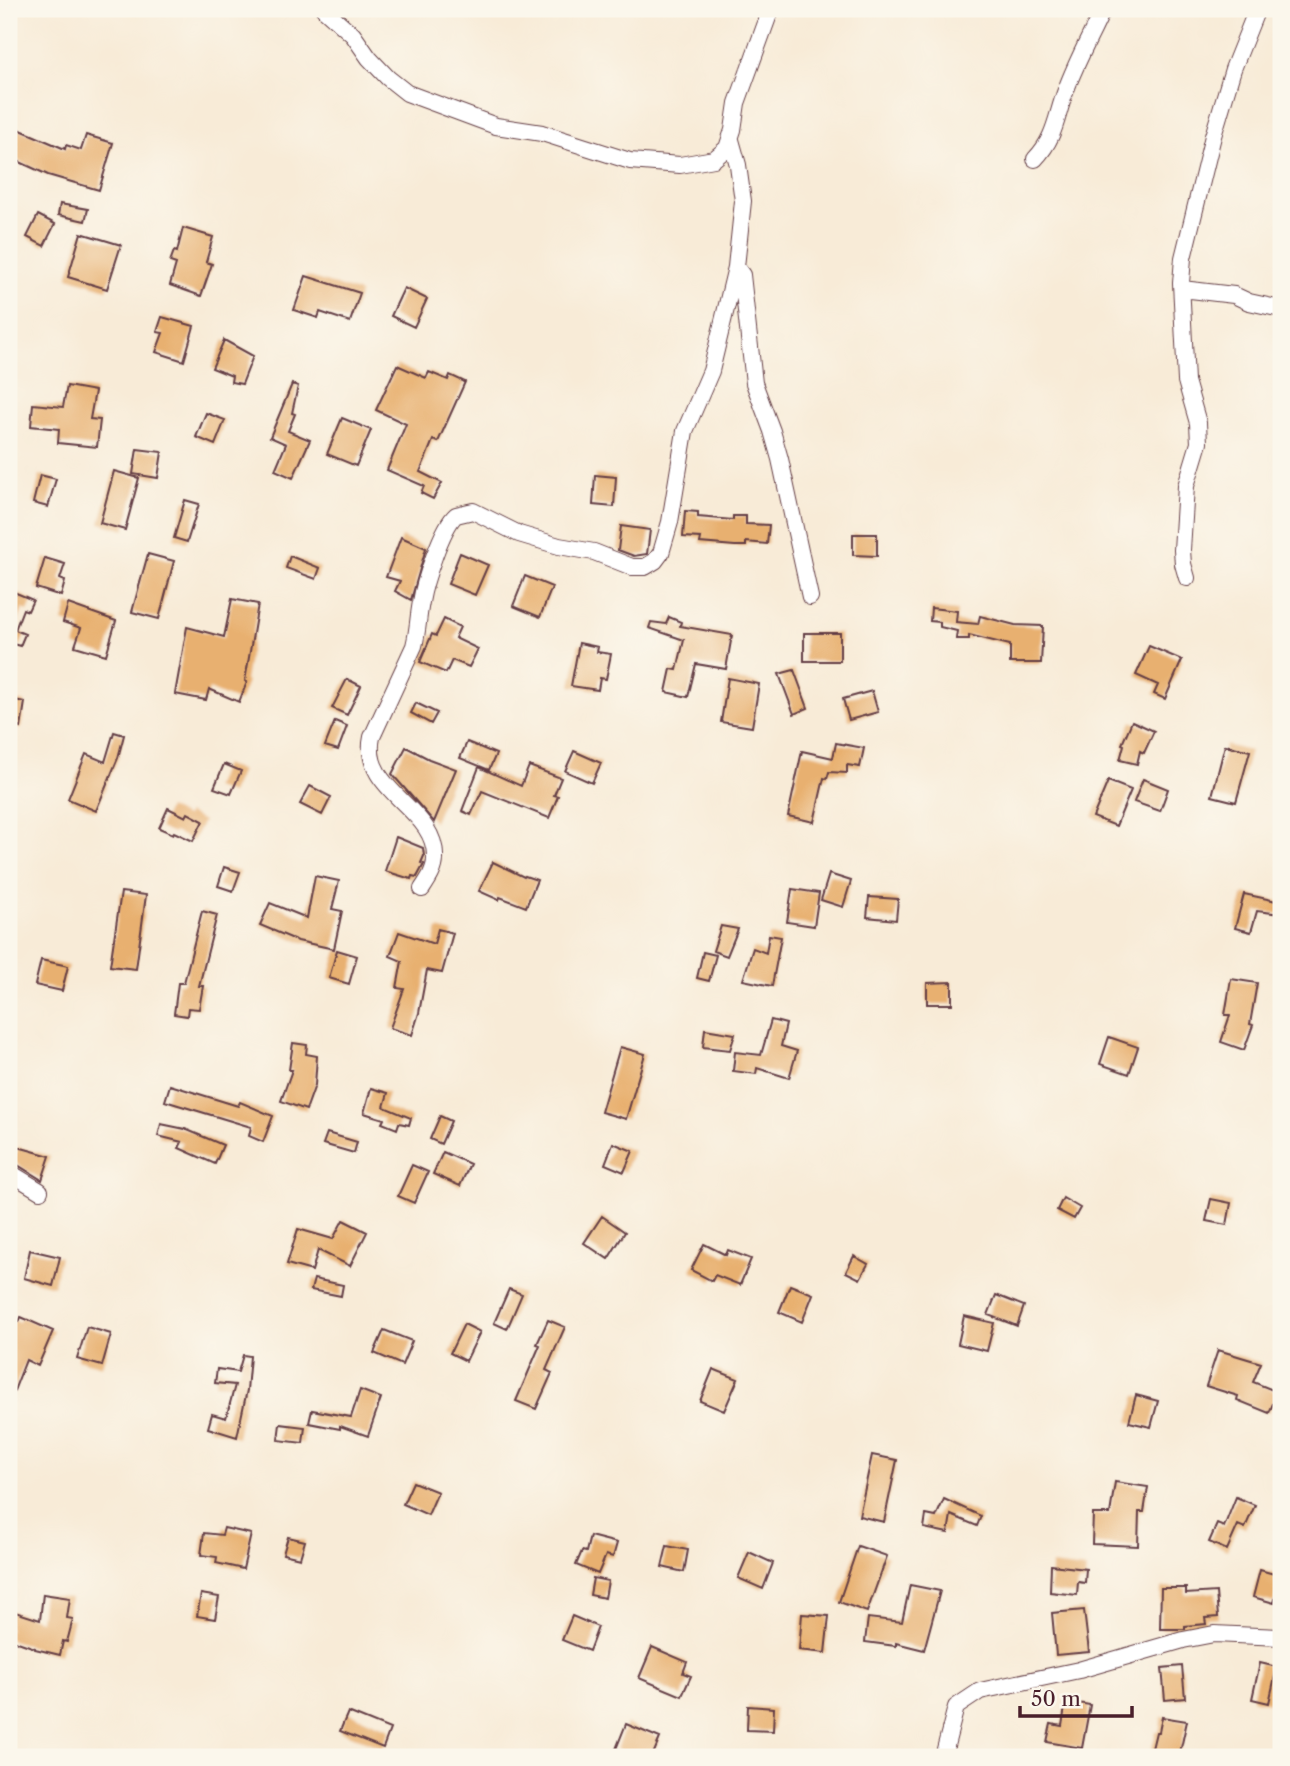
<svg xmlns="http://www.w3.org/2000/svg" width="1290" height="1766" viewBox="0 0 1290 1766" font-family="'Libre Caslon Text',serif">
<rect width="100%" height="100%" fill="#fbf7ec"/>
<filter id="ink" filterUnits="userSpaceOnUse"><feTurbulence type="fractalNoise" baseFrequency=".0143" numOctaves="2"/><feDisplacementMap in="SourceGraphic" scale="14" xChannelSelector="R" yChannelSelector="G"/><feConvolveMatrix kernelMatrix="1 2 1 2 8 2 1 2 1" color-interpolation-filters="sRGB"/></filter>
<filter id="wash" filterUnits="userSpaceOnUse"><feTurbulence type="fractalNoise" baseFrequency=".00686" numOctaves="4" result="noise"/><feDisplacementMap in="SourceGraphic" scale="28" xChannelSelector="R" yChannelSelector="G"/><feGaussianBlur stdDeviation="1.57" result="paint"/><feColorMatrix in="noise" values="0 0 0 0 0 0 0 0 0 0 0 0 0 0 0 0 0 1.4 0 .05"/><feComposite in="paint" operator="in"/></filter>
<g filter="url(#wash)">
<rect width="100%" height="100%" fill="#f8ebd7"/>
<g id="blocks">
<path fill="#e8b070" d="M16,128l49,21 1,-4 15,5 5,-15 27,8 -14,47 -51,-15 -39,-18v-27l5,2z
M60,204l28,5 -3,12 -27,-6z
M38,215l17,9 -11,22 -17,-9z
M183,228l30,9 -7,25 6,2 -11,32 -31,-11 6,-21 -6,-2 4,-11 3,1z
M81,233l40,12 -14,44 -39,-12z
M306,276l54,17 -10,29 -30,-10 -2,6 -24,-8z
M404,288l23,11 -13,28 -23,-11z
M162,317l32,9 -10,35 -28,-9 7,-19 -6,-1z
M224,340l29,16 -11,28 -11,-2 1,-6 -20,-8z
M397,365l29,13 3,-6 19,8 2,-5 15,7 -27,60 -5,-2 -13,32 22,11 -9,16 -12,-6 3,-7 -37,-16 19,-46 -30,-14z
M292,384l6,2 -6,27 3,1 -7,17 22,9 -17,38 -18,-8 11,-26 -16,-7z
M67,386l28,5 -5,28 10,1 -3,27 -39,-4 1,-14 -28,-3 2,-22 30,3z
M206,413l19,7 -10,25 -19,-8z
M342,418l29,12 -15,36 -29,-12z
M137,449l25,3 -4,26 -25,-4z
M114,471l25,7 -14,52 -25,-7z
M40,475l16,4 -8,28 -15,-4z
M595,475l21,2 -2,30 -21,-2z
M185,500l14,4 -12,38 -13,-4z
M685,511l13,1v5l35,3v-4h13v8l23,1 -2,19 -21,-2v4h-11l-35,-3 1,-5 -18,-1z
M621,526l29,4 -3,24 -13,2 -16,-6z
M853,534h24v22l-24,-1z
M401,537l25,11 -15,52 -16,-9 5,-10 -14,-4z
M460,553l28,12 -13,30 -27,-11z
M148,554l26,7 -15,58 -27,-7z
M290,556l30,12 -4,11 -30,-11z
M45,558l20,6 -5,15 5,2 -4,15 -25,-8z
M525,576l27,11 -12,30 -27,-11z
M9,590l24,10 -5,11 -5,-2 -8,21 10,4 -5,12 -11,-3z
M232,599l26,5 -13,77 2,1 -8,20 -30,-13 -3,11 -31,-6 12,-67 37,10z
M68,604l48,17 -10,34 -31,-9 6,-18 -18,-6z
M931,608l26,3 -1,11 22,2 2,-8 35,9 28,1 -2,37h-31v-18l-41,-10v4h-13l1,-8 -17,-4v-5l-10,-1z
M669,617l12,5 -1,4 52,9 -6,34 -30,-5 -8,33 -22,-5 5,-23 6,1 7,-30 -35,-12 2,-6 15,2z
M444,619l16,8 -5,11 23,11 -9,18 -17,-7 -6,13 -26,-11 12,-28 4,2z
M804,633h36v28h-36z
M579,643l19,4 -1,5 14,2 -5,25 -6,-1 -2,12 -27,-4z
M1149,646l33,14 -17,39 -11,-5 4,-9 -22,-10z
M794,670l14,38 -14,6 -15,-40z
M728,678l31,6 -7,43 -31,-5z
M347,679l14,7 -14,29 -15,-7z
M872,691l6,21 -29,8 -6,-21z
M9,699l16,3 -4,26 -12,-2z
M416,703l21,10 -6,11 -20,-11z
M335,721l12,5 -9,24 -13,-4z
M1132,721l22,10 -10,22 -4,-2 -3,13 -17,-4 4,-15 -2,-1z
M114,732l10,3 -6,23 -22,53 -28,-12 18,-45 19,8z
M467,742l29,12 -7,16 -29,-12z
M836,743l28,5 -4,19 -13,-2v8l-18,-1 -2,7 -3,-1 -10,44 -26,-6 14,-65 31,7z
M1225,745l25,6 -14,51 -24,-6z
M406,747l23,12 27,10 -22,53 -42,-48z
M574,751l27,12 -9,20 -27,-12z
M224,764l17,7 -10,23 -17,-6z
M529,766l32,12 -7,17 4,1 -9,22 -67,-27 -11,24 -9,-4 17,-44 42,19z
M1143,779l25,10 -8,22 -26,-9z
M1108,781l23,9 -15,36 -23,-9z
M310,786l21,11 -9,18 -22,-11z
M168,808l18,9 2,-4 15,8 -10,20 -19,-9 -1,2 -14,-6z
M396,837l27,11 1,8 -3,7 3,1 -7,13 -5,-1 -1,3 -26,-8z
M493,862l31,15 1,-1 12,4 -11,27 -26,-10 -1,3 -20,-9z
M224,867l16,5 -7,19 -15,-5z
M829,874l22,7 -8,26 -22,-7z
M315,876l24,5 -7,28 10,2 -8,38 -36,-8 -38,-16 10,-22 37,15z
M792,889l27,4 -5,33 -27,-4z
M121,892l25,3 -10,74 -26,-3z
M1244,894l37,8v12l-24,-3 -6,21 -16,-4z
M869,897l29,2 -2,21 -29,-3z
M202,911l15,4 -18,71h4l-4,23 -11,-1 -1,8 -13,-2 4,-31h6z
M721,926l17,3 -11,27 -14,-5z
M438,929l15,4 -11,40 -15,-3 -8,43 -7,22 -22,-7 14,-39 -7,-1 5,-27 -12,-5 9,-24 35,12z
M769,935l12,2 -9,49 -29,-6 10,-32 13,5z
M337,950l20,6 -8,28 -20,-6z
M703,952l13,3 -7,26 -12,-3z
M41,960l27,6 -6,25 -27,-6z
M1231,979l26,4 -7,41 3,1 -9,25 -23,-8 9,-27h-5z
M952,982v22h-25v-21z
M771,1020l15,4 -5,22 16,5 -8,27 -32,-10 -1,6 -23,-3 2,-19 26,3z
M705,1029l30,5 -5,16 -27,-3z
M1109,1037l29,10 -9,27 -29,-10z
M293,1043l14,2 -1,9 11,2 -2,29 -9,25 -25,-9 11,-31h-3z
M620,1047l25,7 -19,65 -25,-7z
M170,1085l68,21 2,-4 33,14 -10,26 -14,-6 2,-9 -86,-26z
M371,1088l17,5 -4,14 27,11 -2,7 -10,-2 -2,6 -15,-6 2,-4 -20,-6z
M440,1116l11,5 -10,23 -11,-5z
M161,1124l24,5 38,16 -8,19 -36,-16 3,-6 -24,-6z
M327,1133l30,9 -3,11 -31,-9z
M613,1143l20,8 -9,21 -19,-8z
M18,1147l32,9 -8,24 -29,-18z
M443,1152l27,12 -10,22 -27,-12z
M412,1165l16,7 -14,31 -16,-7z
M1063,1198l17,10 -6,11 -17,-9z
M1211,1199l20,4 -4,22 -21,-4z
M602,1216l23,16 -17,27 -24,-16z
M343,1220l24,12 -17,34 -32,-16 -6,21 -25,-7 11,-35 35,10z
M704,1244l22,11 2,-5 23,9 -11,26 -25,-10 -3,6 -21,-11z
M30,1250l30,7 -7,29 -29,-8z
M854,1256l14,8 -8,15 -14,-7z
M314,1279l29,6 -2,11 -30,-6z
M790,1285l23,9 -11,28 -23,-10z
M509,1289l13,5 -15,35 -13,-6z
M996,1295l28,11 -7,20 -29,-11z
M964,1316l30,7 -7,28 -29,-7z
M21,1317l32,14 -15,35 -12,-6 -16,41 -1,-83 10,4z
M548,1320l17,7 -19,43 6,3 -16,36 -20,-8 24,-56 -3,-1z
M464,1324l16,8 -14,29 -16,-8z
M87,1327l24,7 -9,32 -25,-7z
M384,1330l28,11 -10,24 -28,-12z
M1218,1350l43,13 -8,19 25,10 -9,21 -32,-13 1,-4 -32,-10z
M243,1355l7,1 -3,34 -10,47 -29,-9 4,-14 14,4 9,-33 -20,-2 2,-14 21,3z
M713,1369l25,10 -14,32 -24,-10z
M360,1390l21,8 -13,38 -28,-10v3l-31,-6 3,-13 39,7z
M1136,1395l22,6 -7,26 -22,-5z
M280,1424l25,3 -2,16 -25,-3z
M872,1455l25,5 -13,62 -25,-6z
M413,1482l25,10 -10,23 -25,-11z
M1115,1482l33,5 -4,25h-5l-1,34 -46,-2 1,-30h17z
M1236,1497l19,8 -10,23 -7,-3 -11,25 -18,-8 8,-18 7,3z
M944,1499l37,17 -4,10 -26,-11 -3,18 -24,-5 2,-13 10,2z
M224,1528l27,6 -8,35 -27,-6 1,-6 -16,-2 3,-22 18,2z
M590,1536l27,7 -4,14 -7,-2 -8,19 -22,-9 6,-14 4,1z
M288,1537l17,4 -5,17 -17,-4z
M667,1546l21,4 -4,22 -22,-5z
M858,1546l29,10 -20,56 -28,-10z
M749,1552l24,11 -10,26 -25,-11z
M1051,1565l35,4 -1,14 -7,-1 -1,13 -27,-3z
M1260,1570l21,6 -7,27 -21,-6z
M593,1578l15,3 -3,17 -15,-3z
M910,1585l30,6 -16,59 -28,-7v3l-31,-4 3,-24 34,4z
M1161,1588h25v6l30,-2 2,25 -13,1 1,6 -21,2v3h-25z
M43,1594l27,4 -3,20 6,1 -6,23 -4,-1 -3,14 -25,-6v-1l-26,-9v-29l31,10z
M201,1594l18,3 -4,22 -18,-3z
M1084,1610l5,42 -33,3 -4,-42z
M802,1614l27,2 -4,37 -26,-3z
M572,1616l26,11 -9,24 -27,-11z
M652,1647l35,15 -4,11 8,3 -9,20 -43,-18z
M1260,1663l17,4 -8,36 -17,-4z
M1182,1666l3,32 -20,2 -3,-32z
M1066,1701l24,4 -8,43 -35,-6 4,-18 11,2z
M748,1706l26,2 -1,23 -26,-1z
M348,1712l42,17 -7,19 -43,-17z
M1162,1717l25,4 -8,36h-29l6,-25h3z
M626,1724l34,14 -8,19h-35l3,-7 -4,-1z"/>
</g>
</g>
<g filter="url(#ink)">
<use href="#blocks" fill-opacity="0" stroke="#643e45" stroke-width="2"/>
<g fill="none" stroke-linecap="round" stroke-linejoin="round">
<defs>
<path id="street" d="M324,9l29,26 16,23 19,20 19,15 89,33 46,7 88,28 50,4 34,-6 13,-11 6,-18 4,-27 34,-94
M1035,159c21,-22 21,-43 31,-69 10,-28 25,-54 37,-81
M736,267l6,8 12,108 18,48 8,28 30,138
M1182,289l52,6 15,7 32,7
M1187,578l-4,-14 -1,-14 4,-64 13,-43 -1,-20 -12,-42 -5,-98 2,-25 30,-122 20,-67 24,-60
M422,889c6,-9 13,-19 13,-30 3,-51 -75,-67 -63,-122l42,-91c4,-15 4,-29 7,-44 3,-19 21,-75 35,-87l17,-4 46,23 40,12 35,6 38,15h13l10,-6 6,-8 9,-31 15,-91 26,-60 25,-104 7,-66 -5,-36 -7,-25
M9,1172l31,19
M943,1757l13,-50 24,-16 99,-21 104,-30 31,-6 67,3"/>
</defs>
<use href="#street" stroke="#643e45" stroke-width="18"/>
<use href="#street" stroke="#fff" stroke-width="16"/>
</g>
</g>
<rect width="1290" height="1766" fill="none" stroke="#fbf7ec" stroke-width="35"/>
<path d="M1020 1706v10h112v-10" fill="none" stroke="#4a1f2b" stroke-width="3.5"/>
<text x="1031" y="1706" font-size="21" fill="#4a1f2b" stroke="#fbf7ec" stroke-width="5" paint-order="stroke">50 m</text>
</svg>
